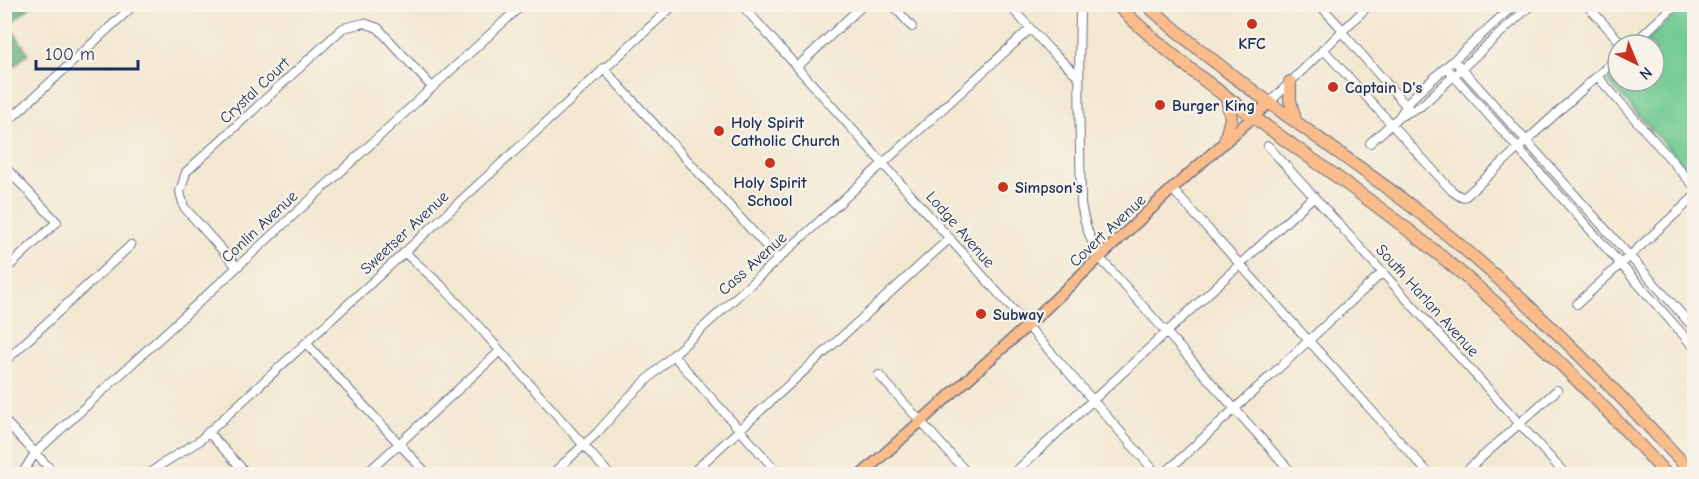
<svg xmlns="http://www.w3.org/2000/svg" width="1699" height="479" viewBox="0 0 1699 479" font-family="'Comic Neue',sans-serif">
<rect width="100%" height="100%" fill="#f7f3e8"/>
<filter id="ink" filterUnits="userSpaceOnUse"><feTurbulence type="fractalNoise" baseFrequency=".0167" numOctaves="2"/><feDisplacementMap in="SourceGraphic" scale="12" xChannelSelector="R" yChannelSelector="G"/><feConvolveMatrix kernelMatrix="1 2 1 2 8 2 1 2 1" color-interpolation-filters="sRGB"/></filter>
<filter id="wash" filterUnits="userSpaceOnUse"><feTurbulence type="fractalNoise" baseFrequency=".008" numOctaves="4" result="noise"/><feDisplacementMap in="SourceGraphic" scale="24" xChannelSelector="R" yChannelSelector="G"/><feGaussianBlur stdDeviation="1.35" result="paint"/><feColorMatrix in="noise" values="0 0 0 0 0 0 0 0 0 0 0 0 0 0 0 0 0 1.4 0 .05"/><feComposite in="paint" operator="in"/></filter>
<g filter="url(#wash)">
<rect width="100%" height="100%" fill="#f3e7d0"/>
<path fill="#6fca91" stroke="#457c78" stroke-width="1.5" d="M1687,4l7,1v172l-89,-99 13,-11v14h36v-36h-12z"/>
<path fill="#5bae7b" stroke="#3b6e6c" stroke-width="1.5" d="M5,4l27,1 -23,20 19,28 -23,22z"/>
</g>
<g filter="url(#ink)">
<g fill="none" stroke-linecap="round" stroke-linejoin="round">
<defs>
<path id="minor" d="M741,4l322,362 94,108
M892,4l20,23
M1008,4l41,45 29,27
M1319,4l24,26
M1586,4l37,41
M1080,14c-2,64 0,127 1,190 3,20 10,36 18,53l194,217
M1341,31l68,78
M1632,45l44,-41
M1323,49l129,142 9,6 5,-1 152,-139
M1454,60l240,268
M797,67l67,-63
M1446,67l248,280
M603,68l175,191
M1597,76l97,110
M1270,102l100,-98
M1399,117l22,-11 111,-102
M4,125l131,-121
M1370,143l29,-26 11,-17 105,-96
M1268,146l297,328
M4,166l53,56 -53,49
M1172,189l257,285
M404,252l38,34 31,34 136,154
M237,267l-53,-60 -4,-15 6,-20 157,-144 21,-5 14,5 54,59
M1577,304l117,-107
M306,343l121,131
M673,355l106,119
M4,362l127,-117
M879,375l89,99
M4,420l51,54
M208,432l39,42
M22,474l13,-21 488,-449
M149,474l13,-10 37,-23 476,-437
M366,474l134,-123
M552,474l45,-41 30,-34 46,-44 357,-326
M691,474l259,-236
M1013,474l301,-278
M1164,474l219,-202
M1463,474l94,-84"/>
<path id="major" d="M862,474l165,-148 145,-137 98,-87"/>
<path id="highway" d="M1116,4c88,86 195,150 291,225 94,73 179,156 259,245
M1146,4c82,75 176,134 264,201 104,80 195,173 283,269
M1290,82v18l5,20
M1225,141l6,-23 -5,-22"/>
</defs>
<use href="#minor" stroke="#676f86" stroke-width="10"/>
<use href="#major" stroke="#676f86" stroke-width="13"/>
<use href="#highway" stroke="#676f86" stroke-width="14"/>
<use href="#minor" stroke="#fff" stroke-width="8"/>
<use href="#major" stroke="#f9bc8a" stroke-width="10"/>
<use href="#highway" stroke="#f9bc8a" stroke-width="12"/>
</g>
</g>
<g fill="#c8321e" stroke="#f7f3e8" stroke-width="2">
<circle cx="1252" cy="24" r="6"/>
<circle cx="1333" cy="87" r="6"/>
<circle cx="1160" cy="105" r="6"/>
<circle cx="719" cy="131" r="6"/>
<circle cx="770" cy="163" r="6"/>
<circle cx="1003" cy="187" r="6"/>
<circle cx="981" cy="314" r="6"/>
</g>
<g text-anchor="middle" stroke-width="4.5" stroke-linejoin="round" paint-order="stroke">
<g font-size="16" font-weight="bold" fill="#1b2f5e" stroke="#f7f3e8" text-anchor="start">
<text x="1252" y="49" text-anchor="middle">KFC</text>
<text x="1345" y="93">Captain D's</text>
<text x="1172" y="111">Burger King</text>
<text x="731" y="128">Holy Spirit<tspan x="731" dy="18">Catholic Church</tspan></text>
<text x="770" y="188" text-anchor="middle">Holy Spirit<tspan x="770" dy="18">School</tspan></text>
<text x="1015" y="193">Simpson's</text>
<text x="993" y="320">Subway</text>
</g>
<g font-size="16" fill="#1b2f5e" stroke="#f7f3e8">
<text transform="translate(254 90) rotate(-43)" y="6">Crystal Court</text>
<text transform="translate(259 226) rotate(-43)" y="6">Conlin Avenue</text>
<text transform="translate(961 229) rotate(49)" y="6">Lodge Avenue</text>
<text transform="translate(1107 230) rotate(-43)" y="6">Covert Avenue</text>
<text transform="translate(404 232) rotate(-43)" y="6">Sweetser Avenue</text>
<text transform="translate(752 263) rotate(-42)" y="6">Cass Avenue</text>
<text transform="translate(1428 300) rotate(48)" y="6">South Harlan Avenue</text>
</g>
</g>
<rect width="1699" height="479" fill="none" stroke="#f7f3e8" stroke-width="24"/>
<g transform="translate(1636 63) rotate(137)"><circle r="28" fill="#f7f3e8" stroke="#9fa5b1" stroke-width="1.5"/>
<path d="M0-4.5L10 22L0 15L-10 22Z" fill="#c8321e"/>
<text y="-9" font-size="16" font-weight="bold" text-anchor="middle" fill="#1b2f5e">N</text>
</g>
<path d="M36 60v9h102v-9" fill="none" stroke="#1b2f5e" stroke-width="3"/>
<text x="45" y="60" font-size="18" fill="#1b2f5e" stroke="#f7f3e8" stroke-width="4.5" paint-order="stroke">100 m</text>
</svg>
